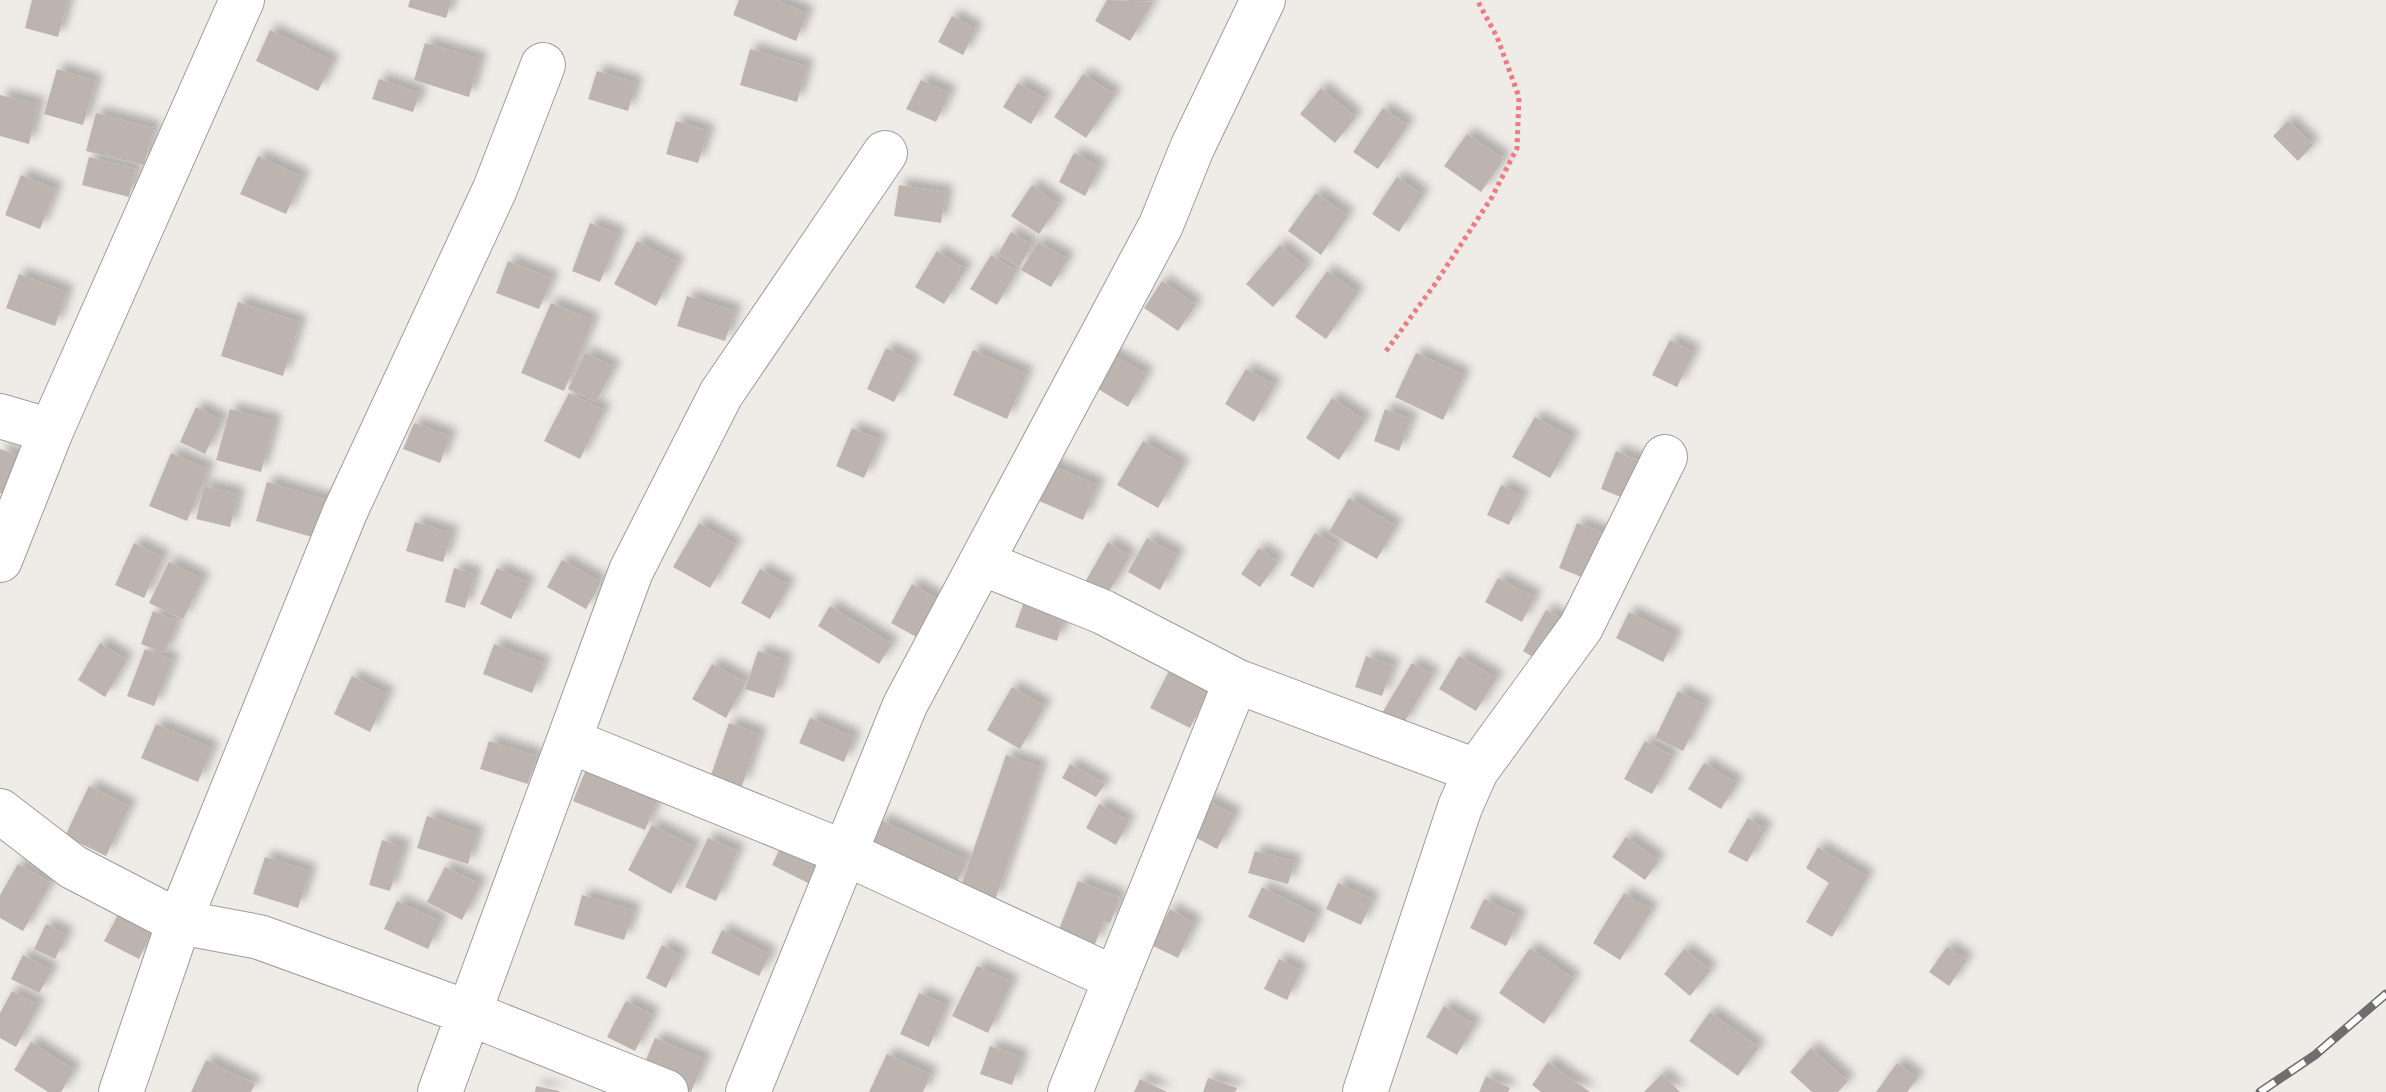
<svg xmlns="http://www.w3.org/2000/svg" width="2386" height="1092" viewBox="0 0 2386 1092" font-family="'Alegreya Sans',sans-serif">
<defs>
<filter id="shadow"><feDropShadow dx="7" dy="-7" stdDeviation="4" flood-color="#0004"/></filter>
</defs>
<rect width="100%" height="100%" fill="#efebe7"/>
<path fill="#bdb4b0" filter="url(#shadow)" d="M32,0h36l-10,37 -33,-9z
M410,0h42l-6,18 -38,-11z
M739,0h37l31,13 -11,28 -63,-26z
M1107,0l46,2 -23,39 -35,-20z
M952,16l24,13 -13,26 -25,-13z
M270,30l63,31 -15,30 -62,-30z
M425,43l55,16 -11,38 -55,-17z
M750,49l57,17 -10,36 -57,-17z
M57,69l39,12 -13,44 -39,-11z
M597,71l39,12 -8,28 -40,-12z
M1083,74l32,21 -29,43 -32,-21z
M379,79l41,14 -7,19 -41,-13z
M921,80l29,13 -14,29 -30,-13z
M1018,83l28,16 -15,25 -28,-17z
M1321,88l35,29 -21,26 -35,-29z
M0,95l38,9 -9,40 -29,-8z
M1383,108l25,17 -30,44 -25,-17z
M96,113l58,15 -10,37 -58,-14z
M676,121l32,10 -10,32 -32,-9z
M2288,121l25,24 -15,16 -25,-25z
M1467,134l37,25 -23,33 -37,-26z
M1074,153l26,14 -15,29 -26,-14z
M258,156l45,21 -17,37 -46,-20z
M89,157l47,12 -7,28 -47,-12z
M21,175l35,14 -16,40 -35,-14z
M1397,177l26,18 -24,37 -27,-18z
M899,185l47,7 -5,31 -47,-7z
M1032,185l27,20 -20,29 -28,-18z
M1316,193l32,23 -27,39 -33,-24z
M590,223l29,11 -19,48 -28,-11z
M1011,232l21,13 -13,22 -21,-13z
M637,241l41,22 -22,43 -42,-22z
M1038,242l30,17 -17,28 -30,-17z
M1280,245l27,23 -34,39 -27,-23z
M937,251l29,18 -22,35 -29,-17z
M991,255l26,16 -20,34 -27,-16z
M508,261l44,17 -13,31 -43,-16z
M1327,271l31,22 -32,46 -31,-22z
M19,274l48,18 -12,34 -49,-18z
M1162,281l34,24 -18,26 -34,-23z
M687,296l48,15 -10,30 -48,-15z
M238,302l62,20 -17,54 -62,-20z
M551,303l42,17 -29,71 -43,-18z
M1670,340l24,12 -17,35 -25,-12z
M886,348l28,14 -20,40 -27,-13z
M973,350l54,24 -20,45 -54,-24z
M1106,351l41,23 -19,33 -40,-24z
M585,353l29,14 -18,35 -28,-13z
M1416,353l48,22 -21,45 -48,-23z
M1246,369l29,16 -21,37 -29,-18z
M569,393l35,17 -24,49 -36,-18z
M1332,398l33,22 -26,40 -33,-22z
M196,407l26,13 -17,34 -25,-12z
M230,409l45,12 -14,51 -45,-12z
M1385,409l26,10 -12,32 -25,-10z
M1535,417l38,21 -23,40 -38,-21z
M414,423l36,13 -10,27 -37,-14z
M852,428l29,12 -17,38 -28,-12z
M1143,441l40,24 -25,43 -41,-23z
M0,449l22,8 -14,39 -8,-3z
M1616,451l34,14 -14,38 -35,-14z
M171,453l37,16 -21,52 -38,-15z
M1045,462l53,23 -15,35 -53,-23z
M267,482l63,19 -11,38 -63,-18z
M1501,485l22,11 -14,29 -22,-10z
M204,486l34,8 -8,33 -34,-8z
M1349,498l47,28 -19,33 -48,-27z
M415,522l37,11 -9,29 -37,-11z
M699,523l37,22 -26,43 -37,-21z
M1577,523l38,14 -18,46 -38,-15z
M1315,533l23,13 -25,42 -23,-13z
M1147,538l31,17 -18,35 -32,-18z
M1108,542l22,14 -23,39 -22,-13z
M134,543l29,14 -19,41 -29,-13z
M1259,548l19,14 -18,25 -19,-13z
M562,560l39,22 -15,27 -39,-22z
M169,562l34,17 -20,40 -34,-16z
M454,568l21,6 -10,34 -20,-6z
M497,568l32,15 -18,36 -31,-15z
M760,569l29,16 -19,34 -29,-16z
M1498,578l37,19 -13,25 -37,-20z
M912,584l29,17 -21,38 -29,-16z
M1025,599l41,13 -9,29 -42,-14z
M830,606l62,38 -13,20 -61,-38z
M1546,610l26,14 -24,42 -25,-15z
M153,611l25,10 -13,32 -24,-9z
M1629,612l47,24 -13,26 -47,-24z
M100,643l27,17 -22,37 -27,-17z
M494,644l50,19 -12,30 -49,-19z
M145,649l28,11 -19,46 -27,-10z
M758,651l28,9 -12,38 -29,-9z
M1366,656l27,9 -11,31 -27,-9z
M1459,656l38,22 -21,33 -37,-22z
M1412,663l21,12 -31,51 -20,-13z
M712,664l34,18 -20,36 -34,-19z
M1172,665l40,20 -22,43 -40,-20z
M352,676l36,18 -18,38 -36,-18z
M1012,687l33,19 -25,43 -33,-19z
M1678,691l28,14 -23,46 -28,-13z
M810,718l44,19 -10,25 -45,-19z
M729,723l31,11 -18,52 -31,-11z
M156,724l56,24 -14,34 -57,-24z
M489,741l48,15 -9,28 -48,-15z
M1645,741l28,15 -21,38 -28,-15z
M1006,755l35,12 -46,133 -35,-11z
M1704,763l33,20 -16,26 -33,-20z
M1070,764l35,20 -9,13 -34,-19z
M587,767l72,29 -14,34 -72,-29z
M89,786l41,20 -24,50 -41,-20z
M1205,799l30,16 -18,34 -30,-16z
M1099,804l30,17 -13,24 -30,-17z
M427,816l50,17 -9,31 -51,-16z
M1748,818l18,11 -19,33 -19,-10z
M881,820l86,40 -13,28 -87,-41z
M652,825l43,22 -24,47 -43,-24z
M1626,837l33,23 -14,20 -33,-23z
M708,838l30,13 -22,50 -31,-14z
M382,840l22,7 -14,44 -21,-6z
M783,842l42,21 -11,23 -42,-21z
M1818,847l50,30 -36,60 -26,-15 23,-39 -23,-15z
M1255,851l40,10 -7,23 -40,-11z
M265,857l45,14 -12,37 -45,-14z
M18,864l33,19 -28,48 -23,-13v-23z
M445,867l35,17 -18,36 -35,-18z
M1078,881l42,16 -10,26 -6,-2 -9,23 -36,-15z
M1338,883l35,16 -12,26 -35,-16z
M1262,887l55,28 -13,28 -56,-26z
M1624,893l28,17 -32,50 -27,-17z
M582,895l52,15 -10,30 -50,-15z
M1484,899l36,17 -14,30 -36,-18z
M397,901l44,20 -13,28 -44,-20z
M1170,909l25,14 -17,35 -27,-13z
M119,913l34,17 -14,29 -35,-18z
M46,924l21,11 -12,24 -21,-10z
M722,930l48,24 -11,22 -48,-23z
M662,945l20,11 -16,32 -20,-10z
M1947,947l20,13 -18,26 -20,-14z
M1530,948l44,31 -30,45 -45,-31z
M1684,949l27,21 -21,26 -26,-22z
M23,955l29,15 -13,23 -28,-14z
M1279,959l22,11 -14,30 -23,-11z
M977,966l35,16 -24,51 -36,-17z
M12,991l27,14 -23,42 -16,-9v-25z
M919,993l28,12 -18,42 -29,-13z
M626,1001l27,14 -18,36 -28,-14z
M1444,1006l31,18 -18,31 -31,-18z
M1710,1012l49,35 -21,29 -49,-35z
M655,1038l50,21 -14,33 -50,-20z
M31,1042l43,28 -13,22h-13l-34,-22z
M990,1046l32,11 -10,28 -32,-11z
M1811,1048l37,33 -10,11h-26l-22,-20z
M887,1054l44,20 -8,18h-54z
M206,1060l49,24 -4,8h-60z
M1548,1062l42,30h-49l-9,-7z
M1897,1063l21,15 -11,14h-31z
M1662,1074l18,18h-36z
M1486,1076l24,12 -2,4h-29z
M1208,1078l29,10 -2,4h-32z
M1140,1079l27,13h-33z
M536,1086l23,5v1h-24z"/>
<g fill="none" stroke-linecap="round" stroke-linejoin="round">
<defs>
<path id="street" d="M0,416l51,15
M0,560l51,-129 191,-431
M982,563l121,49 133,69 240,90
M570,741l273,111 273,127
M0,811l73,56 106,55 80,15 210,76 197,79
M121,1092l58,-170 166,-410 150,-323 48,-124
M440,1092l191,-521 90,-177 164,-241
M748,1092l157,-387 256,-480 31,-77 71,-148
M1070,1092l166,-411
M1365,1092l95,-285 16,-36 105,-144 84,-170"/>
</defs>
<use href="#street" stroke="#9d9d9d" stroke-width="46"/>
<path stroke="#ed7b81" stroke-width="5" stroke-dasharray="4 4" stroke-linecap="butt" d="M1386,351l49,-67 57,-87 25,-49 2,-51 -22,-60 -20,-37"/>
<use href="#street" stroke="#fff" stroke-width="44"/>
<defs>
<path id="rail" d="M2260,1092l55,-37 71,-61"/>
</defs>
<use href="#rail" stroke="#6e6e6e" stroke-width="9"/>
<use href="#rail" stroke="#fff" stroke-width="6" stroke-dasharray="18" stroke-linecap="butt"/>
</g>
</svg>
